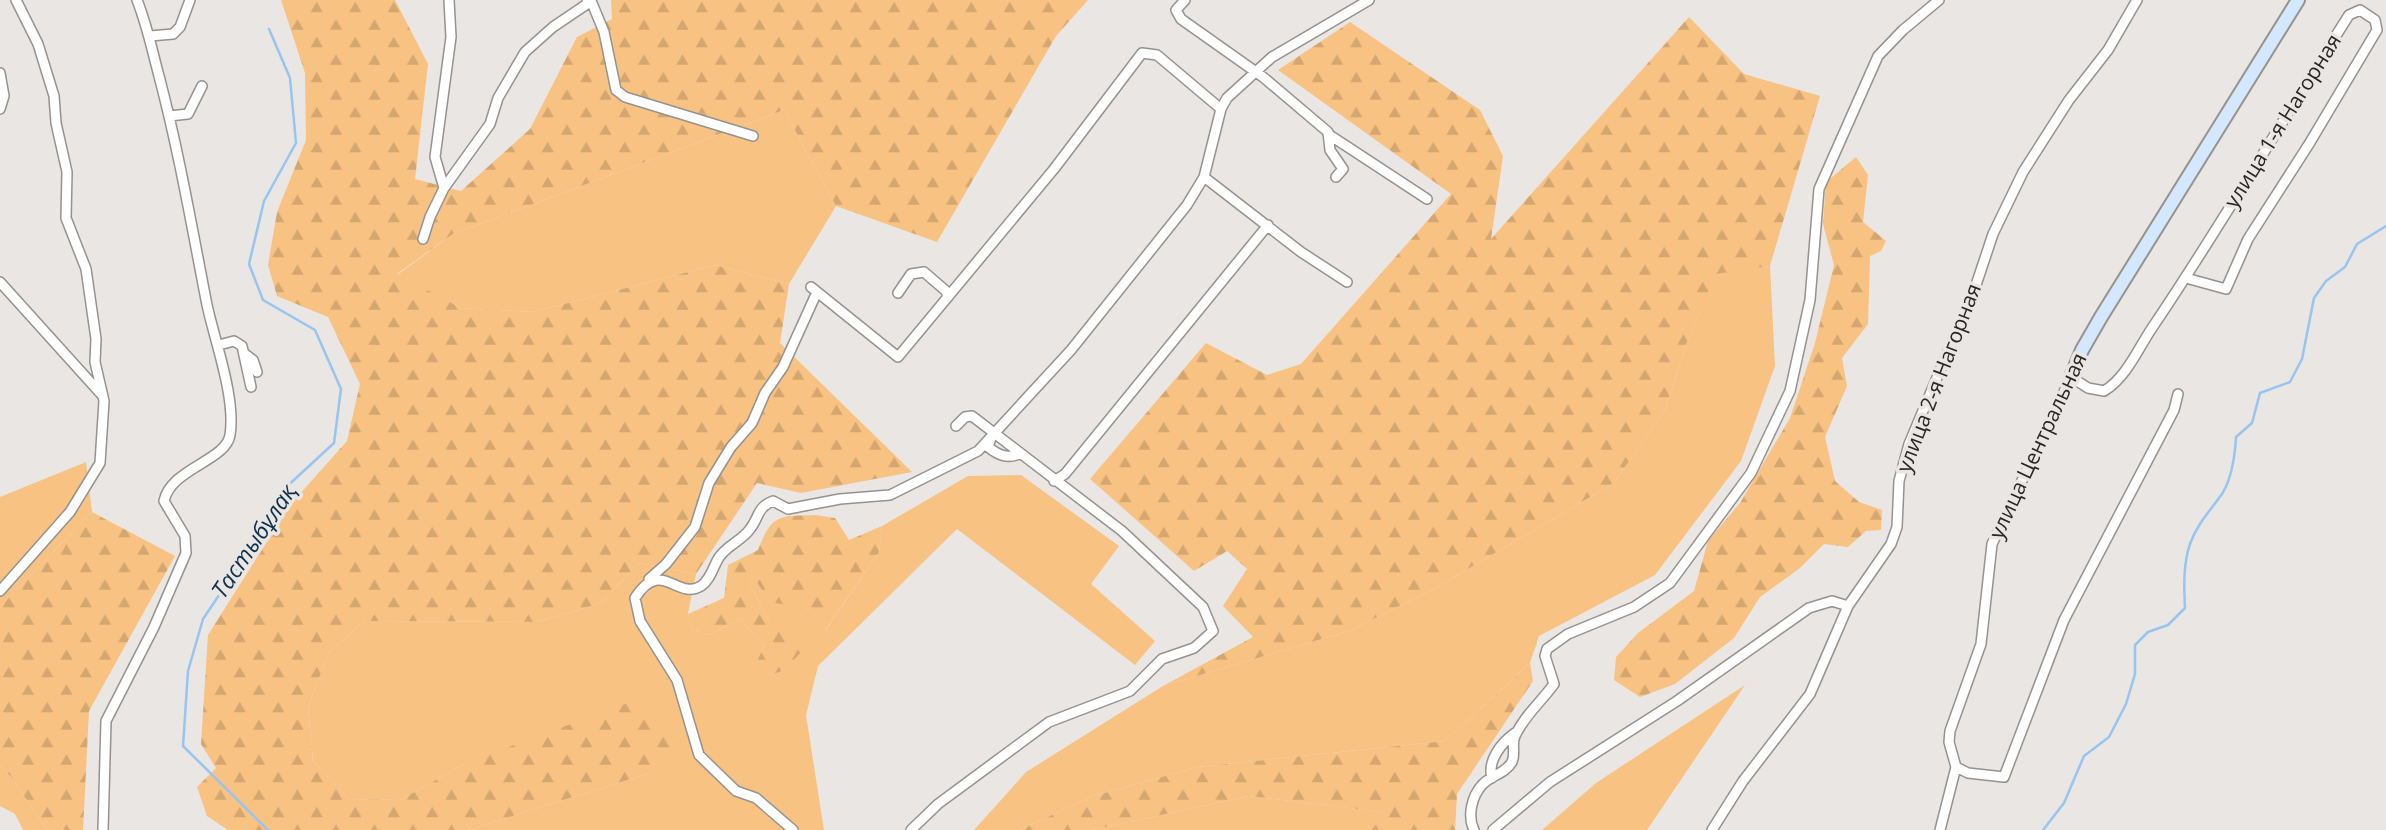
<svg xmlns="http://www.w3.org/2000/svg" width="2386" height="830" viewBox="0 0 2386 830" font-family="'Open Sans',sans-serif">
<defs>
<pattern id="forest-firs" width="22" height="20" patternUnits="userSpaceOnUse" patternTransform="scale(1.75)"><rect width="22" height="20" fill="#f8c282"/><path d="M5 1l3.5 6h-7zM16 11l3.5 6h-7z" fill="#d5a770"/></pattern>
</defs>
<rect width="100%" height="100%" fill="#eae6e3"/>
<path fill="#f8c282" d="M784,110l52,96 -47,78 -74,-19 -182,47 -72,-4 -64,-33 56,-41z
M1770,266l5,100 -34,95 -86,114 -116,61 -9,27 -85,78 -248,26 -107,30 -70,33h-46l52,-58 137,-86 186,-55 85,-42 180,-106 51,-73 22,-68 29,-69z
M86,462l6,50 -92,95v-110z
M1021,475l98,71 -28,38 64,57 -20,24 -178,-136 -139,137 -12,49 18,115h-356l182,-57 -182,-11 -68,38 -51,-1 -36,-37 -5,-55 21,-55 36,-31 172,1 64,-19 38,-40 57,11 -8,39 4,16 17,6 31,-16 24,27 -15,34 34,-9 -13,-48 -21,-40 3,-9 18,27 40,8 15,22 54,-79 3,-26 86,-50z
M1745,685l-98,145h-105l54,-47z
M0,765l12,13 35,52h-24l-8,-16 -15,-8z
M1249,796l133,16 -10,18h-280z"/>
<path fill="url(#forest-firs)" d="M281,0h114l33,64 -13,115 46,12 69,-62 47,-92 35,-18 -1,-19h477l-32,36 -119,206 -101,-36 -52,-96 -331,124 -56,40 64,34 72,4 182,-47 74,19 -9,59 132,129 -111,21 -44,-10 -61,91 -57,-11 -38,40 -64,19 -172,-1 -36,31 -21,55 5,55 36,37 51,1 68,-38 160,-59 47,40 -25,30 -182,57h-240l-21,-14 -10,-29 19,-19 -15,-24 7,-109 82,-130 57,-64 13,-57 -32,-67 -51,-21 -9,-31 9,-53 29,-72 -1,-67z
M1689,17l55,57 76,22 -50,170 -54,8 -29,68 -22,68 -51,73 -180,106 -85,42 -186,55 90,-49 -30,-31 24,-37 -20,-18 -33,20 -104,-92 116,-136 61,32 34,-11 150,-170 -173,-124 72,-48 130,88 23,46 -12,83z
M1856,157l12,18 -5,47 23,19 -5,10 -11,5 -2,68 -26,34 5,28 -22,51 10,44 24,21 23,8 -1,20 -15,1 -18,16 -24,-3 -24,24 -40,29 -26,41 -59,46 -35,13 -26,-17 2,-23 22,-24 56,-42 14,-50 32,-38 50,-85 25,-75 19,-78 -11,-41 3,-42z
M92,512l83,44 -86,155 -6,119h-36l-35,-52 -12,-13v-158z
M816,515l19,3 14,22 33,-14 -3,26 -55,80 -14,-23 -40,-7 -18,-27 -3,8 21,40 34,12 1,13 -22,23 -35,10 16,-35 -24,-27 -31,16 -17,-6 -4,-15 36,-16 4,-33 30,-15c14,-36 20,-34 58,-35z
M1530,663l3,18 -76,113 -2,36h-83l9,-18 -132,-16 -157,34h-72l70,-33 107,-30 248,-26z"/>
<g fill="none" stroke-linecap="round" stroke-linejoin="round">
<path stroke="#98c5f0" stroke-width="2.5" d="M268,830l-85,-84 5,-75 15,-52 37,-55 42,-73 52,-48 7,-54 -26,-59 -52,-30 -14,-36 15,-63 32,-58 -6,-65 -21,-49
M2043,830l21,-27 20,-47 25,-19 17,-33 9,-30v-29l13,-13 20,-7 17,-17c-1,-20 -2,-44 5,-64 7,-20 20,-33 32,-50 10,-16 13,-39 14,-57l16,-14 8,-30 30,-11 12,-23 12,-61 12,-17 19,-14 12,-23 29,-18"/>
<defs>
<path id="street" d="M449,0l2,37 -16,120 9,31 46,-64 8,-26 27,-46 28,-25 34,-23
M1185,0l-9,10 5,9 82,58 65,55 2,18 13,19 -7,8
M587,2l5,1 12,29 12,58 9,7 128,39
M150,36l23,-2 7,-7 10,-27
M0,73l4,23 -4,13
M169,116l19,-2 14,-28
M1328,134l99,65
M1204,177l97,75 46,30
M423,239l7,-22 14,-29
M0,282l102,113
M811,287l87,70 156,-188 88,-116 15,2 64,54
M898,293l13,-19 13,-2 22,19 2,6
M219,345l15,-4 8,5 9,41
M245,354l8,6 4,12
M2178,394l-4,16 -110,210 -60,157 -36,-4 -12,-6 -7,-25 1,-11 31,-87 11,-100 79,-167 17,11 16,3c22,-13 34,-42 48,-63 69,-102 131,-209 197,-313l11,-5 15,10 2,10 -68,114 -61,95 -22,50 -40,-11
M991,438l-3,9c10,8 19,12 31,7
M1054,481l11,-7 203,-249
M649,579l17,-15 29,-37 14,-44 22,-36 21,-24 13,-30 18,-26 34,-75
M0,591l70,-79 30,-49 4,-62 -9,-39 1,-23 -10,-70 -20,-51 1,-46 -11,-49 -2,-27 -16,-52 -22,-44
M1492,778c-5,-17 9,-35 23,-45
M103,830l3,-109 48,-94 32,-74 -1,-17 -21,-35c7,-33 62,-40 66,-66 6,-37 -15,-93 -23,-130 -15,-77 -28,-153 -48,-229 -7,-26 -12,-51 -22,-76
M793,830l-37,-32 -20,-7 -37,-36 -22,-75 -37,-59 -5,-23c26,-41 42,3 66,-12 9,-6 12,-18 17,-27 7,-13 24,-18 32,-30 9,-11 7,-22 23,-28l15,8 52,-10 50,-4 88,-44 93,-101 116,-145 17,-28 17,-68 6,-11 45,-41 97,-57
M911,830l27,-26 111,-82 81,-31 32,-32 32,-11 19,-17 -10,-24 -81,-76 -150,-115 -7,1 -9,9
M1474,830c-7,-14 -2,-34 8,-45 9,-10 23,-11 30,-23 4,-9 -1,-17 3,-26 9,-20 26,-34 39,-52l-9,-28 2,-7 21,-15 66,-27 36,-24 81,-110 39,-82 20,-91 9,-111 59,-133 25,-26 36,-30
M1493,830l57,-48 127,-81 132,-93 23,-7 16,5
M1712,830l31,-49 67,-87 38,-88 43,-62 6,-17 2,-46 10,-37 67,-159 17,-51 30,-62 46,-72 39,-50 29,-50
M1940,830l16,-63"/>
<path id="secondary" d="M2071,377l11,-27 19,-33 197,-317"/>
</defs>
<use href="#street" stroke="#95928f" stroke-width="12"/>
<use href="#secondary" stroke="#95928f" stroke-width="16"/>
<use href="#street" stroke="#fff" stroke-width="9"/>
<use href="#secondary" stroke="#d3e8fc" stroke-width="12"/>
</g>
<g text-anchor="middle" stroke-width="7" stroke-linejoin="round" paint-order="stroke">
<g font-size="21" fill="#282725" stroke="#eae6e3">
<text transform="translate(2283 121) rotate(-58)" y="7">улица 1-я Нагорная</text>
<text transform="translate(1939 378) rotate(-69)" y="7">улица 2-я Нагорная</text>
<text transform="translate(2038 446) rotate(-65)" y="7">улица Центральная</text>
</g>
<g font-size="23" font-style="italic" fill="#0f304c" stroke="#eae6e3">
<text transform="translate(254 541) rotate(-56)" y="8">Тастыбұлақ</text>
</g>
</g>
</svg>
